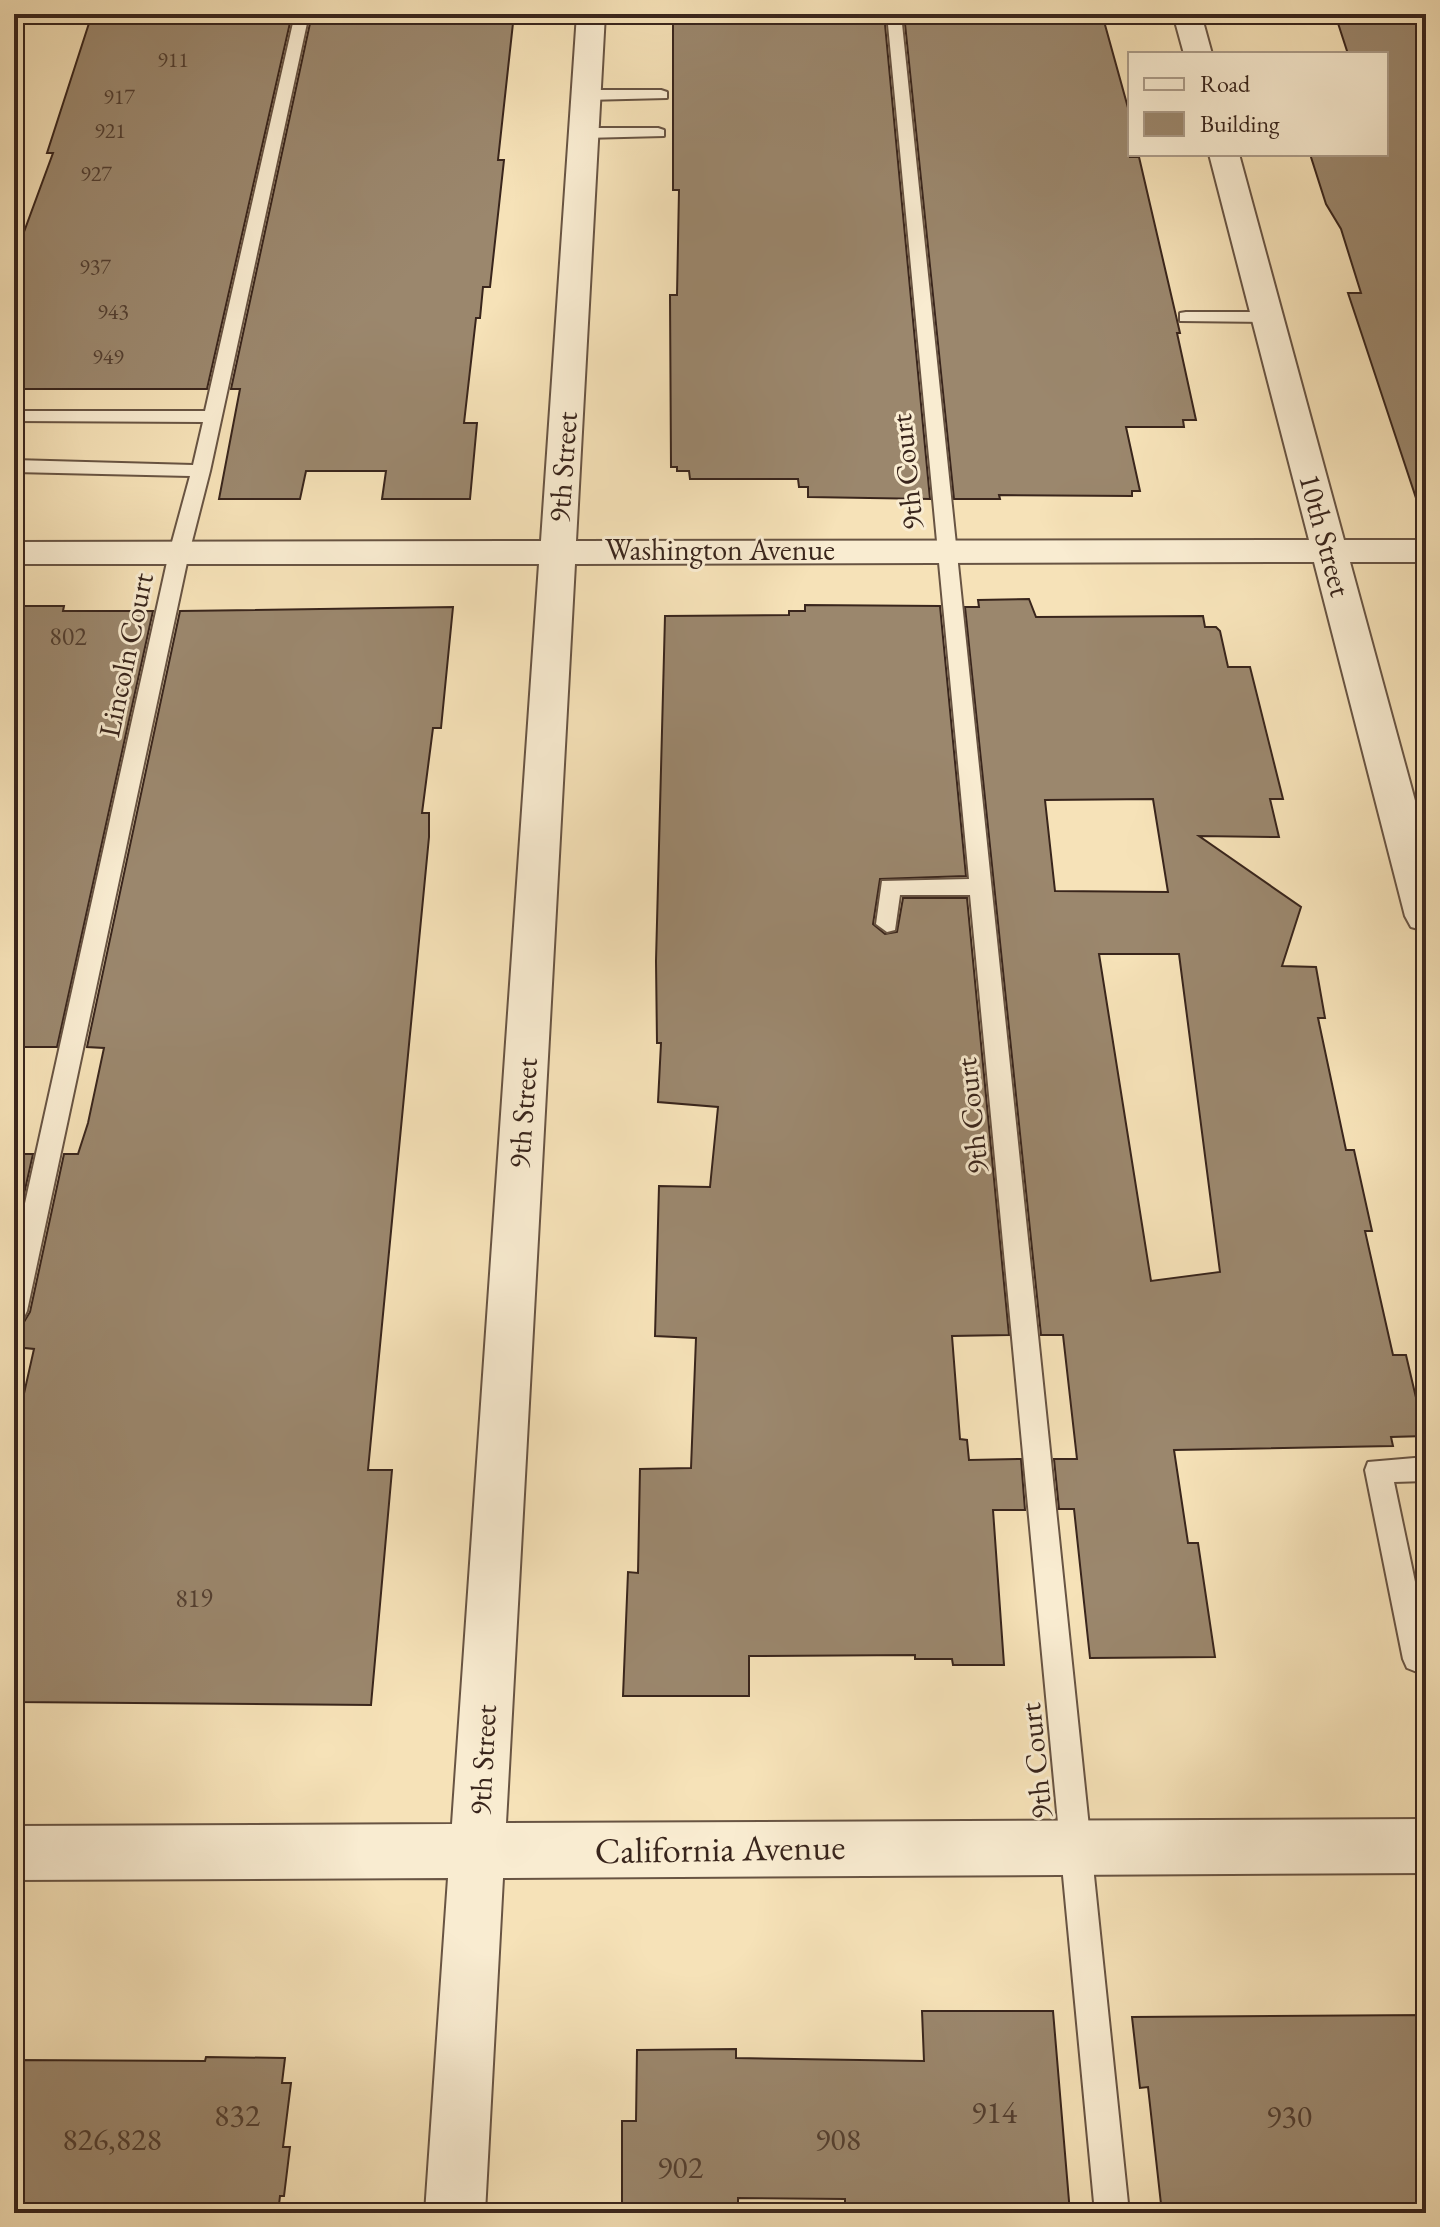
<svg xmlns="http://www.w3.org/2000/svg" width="1440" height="2227" viewBox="0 0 1440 2227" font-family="'EB Garamond',serif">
<rect width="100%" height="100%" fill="#f6e2b8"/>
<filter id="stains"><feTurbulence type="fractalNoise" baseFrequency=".0025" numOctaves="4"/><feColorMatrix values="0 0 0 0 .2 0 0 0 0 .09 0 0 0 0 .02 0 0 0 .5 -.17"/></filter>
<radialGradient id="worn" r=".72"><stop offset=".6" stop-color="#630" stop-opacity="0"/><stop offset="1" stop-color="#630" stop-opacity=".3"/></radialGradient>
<path fill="#9b876d" stroke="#39251c" stroke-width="2" fill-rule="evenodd" d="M92,14h200l-85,375h-193v-130l39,-106h-6z
M312,14h202l-16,146h6l-14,127h-7l-3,31h-4l-12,105h13l-7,76h-88l4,-28h-80l-6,28h-81l21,-110h-9z
M673,14h211l46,485 -122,-2v-10h-9l-1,-8h-108l-1,-8h-12v-4h-6l-1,-172h7l2,-105h-6z
M904,14h198l28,101v42h9l41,176h-3l19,87h-13l1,7h-58l14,64h-8v5l-133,-1 1,4h-46z
M1335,14h91v488l-8,2 -56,-169 -14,-42h13l-20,-64 -15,-25 -16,-50h76v-100h-38z
M1029,599l7,18 167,-1 2,11h11l4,4 8,36h22l33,132h-13l9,38 -80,-1 102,71 -19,59 34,1 9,51h-7l28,132h8l18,81h-7l28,124h13l19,81 -34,1 2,9 -219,4 14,93h10l17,114 -125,1 -16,-149h-15l-5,-50h23l-14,-124h-22l-76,-728h14l-1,-7zM1153,799l15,93 -113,-1 -10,-91zM1099,954h80l41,318 -69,9z
M805,605l135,1 26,270 -86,3 -7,45 12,10 12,-2 6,-34h64l42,437 -57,1 8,103 7,1 2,20 52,-1 4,51h-32l11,155h-51l-1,-6h-37v-4l-166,1v40h-126l5,-124 10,1 2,-104 51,-1 5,-130 -41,-2 4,-150 51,1 8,-80 -60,-5 3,-59h-4l-1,-82 9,-345 124,-1v-4h16z
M14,606h50l-1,5h90l-96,436h-43z
M453,607l-12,121h-8l-11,85h7v24l-61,633h24l-21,235 -357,-3v-264l20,-89 -20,-2v-22l10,-3 6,-10 34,-158h14l10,-31 16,-75 -17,-1 93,-436z
M14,1154h19l-19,85z
M922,2011h131l17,202h-225v-14l-107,-1v15h-116v-92h14l1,-71 99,-1v9l188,3z
M1426,2015v198h-264l-14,-126 -8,1 -8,-71z
M206,2057l79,1 -3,25h9l-8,64h7l-6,49h-4l-2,17h-264v-153l191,1z"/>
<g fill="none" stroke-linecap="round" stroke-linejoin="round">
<defs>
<path id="service" d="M295,14h14l-99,457 -21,82 -162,758 -4,8 -9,3v-69l155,-700 21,-77 -176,-4v-12l179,5 10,-43 -189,-1v-10h191z
M887,14h14l228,2199h-34l-125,-1318h-70l-5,35 -8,2 -11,-8 6,-43 87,-2z
M661,90l6,2v6l-81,2 -8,-5 8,-5z
M658,128l6,2v6l-80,2 -8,-5 8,-5z
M1186,312h81l9,5 -9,5 -87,-1v-8z
M1426,1457v24l-32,1 32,152v35l-9,3 -10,-4 -4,-9 -38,-189 3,-8z"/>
<path id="minor" d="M577,14h28l-29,527 733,-1 -100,-386h30l105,386h82v22h-76l76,279v90l-15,-4 -6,-11 -91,-354 -739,2 -69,1259 920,-4v54l-923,5 -18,335h-60l23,-335 -434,2v-54l438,-2 87,-1260h-525v-22l527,-1z
M1173,14h28l11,40h-28z"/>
</defs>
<use href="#service" stroke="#685443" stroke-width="4"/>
<use href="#minor" stroke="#685443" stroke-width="4"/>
<use href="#service" fill="#f9ecd1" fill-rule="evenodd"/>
<use href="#minor" fill="#f9ecd1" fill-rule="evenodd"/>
</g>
<g text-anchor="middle" stroke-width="6" stroke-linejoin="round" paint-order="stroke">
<g font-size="22" fill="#523e30">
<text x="173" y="67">911</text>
<text x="119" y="104">917</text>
<text x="110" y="138">921</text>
<text x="96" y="181">927</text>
<text x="95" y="274">937</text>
<text x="113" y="319">943</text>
<text x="108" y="364">949</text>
</g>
<g font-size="26" fill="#523e30">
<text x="68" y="645">802</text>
<text x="194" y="1607">819</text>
</g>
<g font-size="30" fill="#39251c" stroke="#f9ecd1">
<text transform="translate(563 467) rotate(-86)" y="10">9th Street</text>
<text transform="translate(907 472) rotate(-96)" y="10">9th Court</text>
<text transform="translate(1325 535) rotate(75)" y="10">10th Street</text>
<text x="720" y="560">Washington Avenue</text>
<text transform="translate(126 655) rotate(-78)" y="10">Lincoln Court</text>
<text transform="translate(523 1113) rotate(-86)" y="10">9th Street</text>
<text transform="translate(972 1116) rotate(-96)" y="10">9th Court</text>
<text transform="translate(483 1760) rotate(-87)" y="10">9th Street</text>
<text transform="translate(1036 1761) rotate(-96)" y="10">9th Court</text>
</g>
<g font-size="32" fill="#523e30">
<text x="994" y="2123">914</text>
<text x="237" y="2126">832</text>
<text x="1289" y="2127">930</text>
<text x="112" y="2150">826,828</text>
<text x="838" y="2150">908</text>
<text x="680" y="2178">902</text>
</g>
<g font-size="36" fill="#39251c" stroke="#f9ecd1">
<text transform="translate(720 1848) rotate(-1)" y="13">California Avenue</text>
</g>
</g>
<rect width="1440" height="2227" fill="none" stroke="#f6e2b8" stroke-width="48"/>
<rect x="16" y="16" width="1408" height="2195" fill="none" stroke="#39251c" stroke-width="4"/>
<rect x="24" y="24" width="1392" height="2179" fill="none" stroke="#39251c" stroke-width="2"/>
<rect x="1128" y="52" width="260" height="104" fill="#f9ecd1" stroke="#ac9c89" stroke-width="2"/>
<rect x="1144" y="78" width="40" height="12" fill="#f9ecd1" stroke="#ac9c89" stroke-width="2"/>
<text x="1200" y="92" font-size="24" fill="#39251c">Road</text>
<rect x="1144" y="112" width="40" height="24" fill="#9b876d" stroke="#ac9c89" stroke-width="2"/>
<text x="1200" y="132" font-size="24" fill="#39251c">Building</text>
<rect width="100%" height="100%" filter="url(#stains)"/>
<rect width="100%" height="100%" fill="url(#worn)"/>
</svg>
